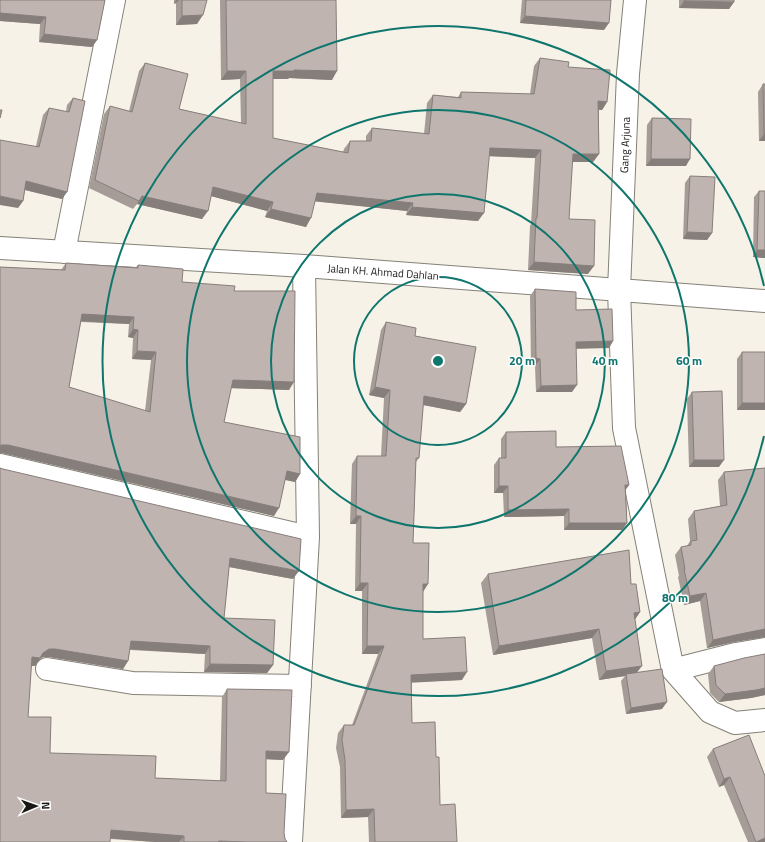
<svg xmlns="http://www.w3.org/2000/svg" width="765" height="842" viewBox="0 0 765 842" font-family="'Titillium Web',sans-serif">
<rect width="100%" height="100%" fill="#f6f2e7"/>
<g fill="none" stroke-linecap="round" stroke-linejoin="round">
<defs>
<path id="minor" d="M635,0l-7,74 -9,216 5,138 49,242 63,-16 29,-5
M0,248l304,18 461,35
M64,252l50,-252
M0,465l308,72
M47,669l86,14 167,3
M673,670l37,42 25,11 30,-3
M291,842l17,-305 -4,-271"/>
</defs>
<use href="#minor" stroke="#858178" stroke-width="24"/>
<use href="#minor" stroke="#fff" stroke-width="22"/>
</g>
<path fill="#a59b97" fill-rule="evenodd" d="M0,0h105l-8,40 -5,7 -53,-5 1,-18 -40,-3z
M174,0h33l-10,24 -21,1v-22l-2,1z
M220,0h116l-4,80 -43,-2 -1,1h-15v59l70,14 1,-3 6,-8h16v-5l6,-8 52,6 3,-31 6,-8 25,2 3,-5 69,2 4,-28 6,-8 28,9 39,35 -5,8h-3v44l-6,8h-21l-3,57 19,55 -60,-4 2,-44 1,-2 4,-66 -46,-2 -11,65 -72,-6 1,-4 -92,-10 -9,26 -41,-10 2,-6 -56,-15 -9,23 -65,-15 -4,5 -44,-21 15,-74 6,-8 19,5 10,-40 6,-8 34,46 62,14 -1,-44 -19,1z
M522,0h89l-7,30 -84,-7z
M679,0h55v2l-5,7 -50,-1z
M763,84h2v57h-6l-1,-49z
M73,98l-6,94 -5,7 -37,-9 -2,11 -5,7 18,-62 7,-31 6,-7 17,4 1,-7z
M652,118l34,48h-40l1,-41z
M690,176l22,57 -5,7 -24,-1 2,-56z
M759,191h6v67l-12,-1 1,-60z
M66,263l70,4 2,-2 44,17 52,9 55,99 -58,-2 -7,34 76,52 -5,8 -10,-2 -11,36 -272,-63h-2v-186l61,3zM81,322l48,2 -1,13 5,1 -1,21 19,1 -6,51 -76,-24z
M535,289l78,52 -4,7h-33l-4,44h-36l-1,-26 -4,-1 -1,-69z
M386,322l29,14 51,68 -6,8 -37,-7 -4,53 -3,4 -3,81 10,48v48l39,41 -50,2v41l24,34 4,48 17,37h-88l-1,-25 -27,1 -1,-51 -4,-19 2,-15 6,-8h8l26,-71h-16v-63h-7l1,-67h-6l2,-60 5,-8h24l3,-58 -15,-3 12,-65z
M742,352h23v58h-28v-51z
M692,392l27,75h-30l-2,-68z
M506,432l50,15 73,38 -3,4 1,34 -5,7h-58v-14l-60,1 -1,-24h-9v-28l5,-7h2v-19z
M765,468v169l-31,5 -27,6 -7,-47 -16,4 -6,-28 1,-1 -4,-21 6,-8 6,-1 3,-5 -2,-22 6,-8 26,-5 -2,-26 6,-8z
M3,469l290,110 -64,-12 -5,51 49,47 -6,8 -63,-1 1,-18 -75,-4 -2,11 -5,8 -74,-12h-6l-3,2 -5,7h-4l-3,51 22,36 105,25 65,3 2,-84 5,-8 56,71 -17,-1v34l18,40 1,6 2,3h-132l-44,-3 -111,3z
M488,574l143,10 9,28 -5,7 2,54 25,36 -36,5 -5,-33 4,-5 -26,4 -7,-42 -99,17 -12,-72z
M765,654v41l-14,3 -32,4 -9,-9 -2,-19 6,-8z
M749,735l16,107h-17l-24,-57 -5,2 -12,-30 6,-8z"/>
<path fill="#867e7b" d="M176,0h3l-3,3 -2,1z
M684,1l50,1 -5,7 -50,-1z
M0,13l46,4 -6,7 -40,-3z
M203,15l-6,9 -21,1 6,-9z
M525,16l84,7 -5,7 -84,-7z
M44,34l53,6 -5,7 -53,-5z
M294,70l43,1 -5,9 -43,-2 -1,1h-21l6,-8z
M227,71h19l-6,8 -19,1z
M598,101l9,1 -5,8 -9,-1z
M764,134h1v7h-6z
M490,148l51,2 -6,8 -51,-2z
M573,154h26l-6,8h-26z
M651,159h39l-4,7h-40z
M26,181l41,11 -5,7 -41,-10z
M213,187l60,15 -6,9 -60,-16z
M317,193l96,10 -6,8 -96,-10z
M0,196l23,5 -5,7 -18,-3z
M142,196l66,15 -6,8 -65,-15z
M412,207l72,6 -6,8 -72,-6z
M271,209l40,9 -5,9 -41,-10z
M687,232l25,1 -5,7 -24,-1z
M757,250h8v8l-12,-1z
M534,262l60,4 -6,8 -60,-4z
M82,314l52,3 -5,7 -52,-3z
M133,329l5,1 -5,8 -5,-1z
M613,341l-4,7 -38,1 5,-7z
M137,351l19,1 -5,8 -19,-1z
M536,358l4,1 -5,7 -4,-1z
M233,380l61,2 -5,8 -62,-2z
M577,385l-5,7h-36l5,-6z
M375,387l15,3 -6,8 -15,-3z
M424,396l42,8 -6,8 -42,-8z
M742,403h23v7h-28z
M1,445h7l271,63 -5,8 -272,-63h-2v-6z
M694,460h30l-5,7h-30z
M287,471l13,3 -5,8 -13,-3z
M625,485h4l-5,7z
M499,486h9l-5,7h-9z
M569,509l-5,7 -60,1 4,-7z
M356,516h5l-5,8h-6z
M569,523h58l-5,7h-58z
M230,558l69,13 -6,8 -69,-13z
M360,583h8l-6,8h-7z
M423,584h5l-5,8z
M706,593l-6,8 -16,4 6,-9z
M640,612l-6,9v-8z
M599,629l-7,9 -99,17 6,-9z
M765,629v8l-31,5 -27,6 6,-8 27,-6z
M131,641l79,5 -5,8 -80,-5z
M367,646h17l-6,8h-16z
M49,649h6l73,12 -5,8 -74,-12h-6l-3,2 -5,7 -9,-1 6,-8 11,-4z
M210,664l63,1 -6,8 -63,-1z
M642,666l-7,9 -9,-1 -1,2 -26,4 7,-9z
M467,672l-5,8 -56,3 5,-8z
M765,688v7l-14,3 -32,4 6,-8z
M667,702l-5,7 -36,5 5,-6z
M266,751l23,1 -6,8 -22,-1z
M730,777l-6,8 -5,2 5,-8z
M374,809l-6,8 -27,1 5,-8z
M111,830l73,6 -5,6h-24l-50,-4z
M765,838v4h-9z
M219,841l28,1h-29z"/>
<path fill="#c0b4b0" stroke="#867e7b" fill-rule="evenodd" d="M0,0h105l-8,40 -53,-6 2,-17 -46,-4z
M182,0h25l-4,15 -21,1z
M226,0h110l1,71 -43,-1v1h-21v67l75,15 2,-12h21l1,-13 57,6 4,-39 28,3v-6l73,2 6,-36 29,4 -1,5 42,3 -3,32 -9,-1 1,53h-26l-4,65 26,1 -1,46 -60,-4 2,-44h1l4,-68 -51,-2 -6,65 -72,-6 1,-4 -96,-10 -6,25 -40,-9 2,-7 -60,-15 -5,24 -66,-15 -3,5 -44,-21 15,-74 22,6 13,-49 43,11 -9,35 67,15v-53h-19z
M526,0h85l-2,23 -84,-7z
M684,0h50v2l-50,-1z
M763,84h2v50h-1z
M73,98l12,3 -18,91 -41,-11 -3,20 -23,-5v-56l39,7 10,-39 20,4z
M0,110h2l-2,8z
M652,118l39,1 -1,40h-39z
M690,176l25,1 -3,56 -25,-1z
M759,191h6v59h-8z
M66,263l72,5v-3l45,4 -1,13 53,4 -1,5h61l-1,91 -61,-2 -9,42 76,15v37l-13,-3 -8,37 -271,-63h-7l-1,2v-180l65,3zM82,314l52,3 -1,12 5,1 -1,21 19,1 -6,60 -81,-25z
M535,289l41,3v18l36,-1 1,32 -37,1 1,43 -36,1 -1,-27 -4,-1z
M386,322l30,6 -1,8 61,11 -10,57 -42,-8 -5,62h-3l-3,85h16l-1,41h-5v55l42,-2 2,35 -56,3 1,48 23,-1 1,35h3l1,48 15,-1 2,38h-82l-1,-33 -28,1 -1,-50 -3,-20 2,-15h10l30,-79h-17l1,-63h-8l1,-67h-5l1,-60h29l4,-66 -15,-3z
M742,352h23v51h-23z
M722,391l2,69h-30l-2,-68z
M556,431v16l65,-1 8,39h-4l2,38h-58v-14l-61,1v-24h-9v-28h7v-26z
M0,468l3,1 298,70 -2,32 -69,-13 -6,60 51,2 -2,45 -63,-1v-18l-79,-5 -3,20 -73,-12h-6l-6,4 -3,5 -8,-1 -4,60h23l-1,36 106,3 -1,22 71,3 1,-92 65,1 -3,62 -23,-1v42l20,1 -2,39 1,6 2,3h-40l-28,-1 -1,1h-34v-6l-73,-6 -1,12h-110z
M765,468v161l-25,5 -27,6 -7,-47 -16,3 -6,-27h1l-4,-22 10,-2v-4l6,-1 -3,-29 33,-6 -3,-33z
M629,550l2,34h5l4,28 -6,1 8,53 -36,5 -7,-42 -100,17 -11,-72z
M765,654v34l-9,2 -31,4 -9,-9 -2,-19 30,-8z
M662,669l5,33 -36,6 -5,-34z
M749,735l16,41v62l-9,4 -26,-65 -6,2 -11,-30z"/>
<g fill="none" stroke="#0f766e" stroke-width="2">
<circle cx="438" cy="361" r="84"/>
<circle cx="438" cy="361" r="167"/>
<circle cx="438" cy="361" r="251"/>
<path d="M764 436A335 335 0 1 1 764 286"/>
</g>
<g text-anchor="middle" stroke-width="3" stroke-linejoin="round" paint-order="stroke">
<g font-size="11" fill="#191714" stroke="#fff">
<text transform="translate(625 145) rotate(-88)" y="4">Gang Arjuna</text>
<text transform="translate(383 272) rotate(4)" y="4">Jalan KH. Ahmad Dahlan</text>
</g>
</g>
<circle cx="438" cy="361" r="6" fill="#0f766e" stroke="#fff" stroke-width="2"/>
<g font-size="12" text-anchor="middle" font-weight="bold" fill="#0f766e" stroke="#fff" stroke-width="3" stroke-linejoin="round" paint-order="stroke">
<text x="522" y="365">20 m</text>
<text x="605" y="365">40 m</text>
<text x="689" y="365">60 m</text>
<text x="675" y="602">80 m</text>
</g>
<g transform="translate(36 806) rotate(88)" stroke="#ffffff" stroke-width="3" paint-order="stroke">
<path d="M0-3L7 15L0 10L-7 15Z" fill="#191714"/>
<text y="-6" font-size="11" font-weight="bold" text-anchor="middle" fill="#191714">N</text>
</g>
</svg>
